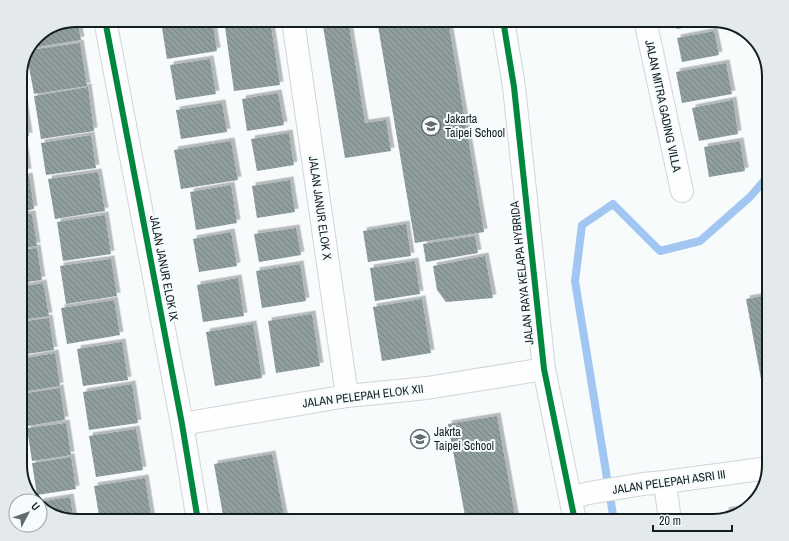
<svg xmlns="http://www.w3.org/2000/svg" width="789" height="541" viewBox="0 0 789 541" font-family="'Archivo Narrow',sans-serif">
<defs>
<pattern id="building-back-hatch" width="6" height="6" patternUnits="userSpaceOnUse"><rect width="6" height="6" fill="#919e9e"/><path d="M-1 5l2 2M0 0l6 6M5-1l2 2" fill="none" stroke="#758080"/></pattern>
<filter id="shadow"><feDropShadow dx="3.5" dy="-3.5" stdDeviation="0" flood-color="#0004"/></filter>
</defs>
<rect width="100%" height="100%" fill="#f7fbfc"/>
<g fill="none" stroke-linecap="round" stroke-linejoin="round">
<path stroke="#a1c6f1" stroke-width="8" d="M614,521l-39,-240 7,-56 31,-21 47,47 40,-10 50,-44 19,-22"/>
</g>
<path fill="url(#building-back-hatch)" filter="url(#shadow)" d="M76,20h1l4,20 -50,8 5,-12z
M212,20l5,31 -50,8 -5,-31z
M224,20h46l10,65 -46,6z
M322,20h26l17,103 21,-3 5,31 -46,7z
M377,20h71l36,212 -69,11z
M675,20h40v2l-38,7z
M714,31l5,24 -37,7 -5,-24z
M80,43l7,43 -53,8 -7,-38 3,-6z
M210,59l6,35 -40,6 -6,-35z
M726,63l6,31 -50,9 -6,-31z
M88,87l6,44 -53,8 -7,-43z
M278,93l6,32 -37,6 -5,-32z
M733,100l5,34 -39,7 -7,-33z
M20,103h4l5,33 -9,1z
M222,103l5,29 -46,7 -5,-29z
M289,133l5,32 -37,6 -6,-32z
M91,135l5,33 -50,7 -5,-32z
M231,141l7,39 -57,9 -7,-39z
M740,141l5,30 -36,6 -5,-30z
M20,143h4l4,29 -8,1z
M98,172l7,39 -50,8 -7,-40z
M29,176l5,33 -14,3v-34z
M290,180l5,32 -38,6 -5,-32z
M231,185l6,38 -41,7 -6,-38z
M32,214l5,32 -17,2v-33z
M105,215l6,39 -48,7 -6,-39z
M406,224l5,32 -43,6 -5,-31z
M296,228l5,27 -42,7 -5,-28z
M231,232l6,34 -38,6 -6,-33z
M475,236l3,17 -52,9 -3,-18z
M37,248l5,32 -22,3v-33z
M485,256l8,42 -47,4 -9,-12 -4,-24z
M111,259l6,37 -51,8 -6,-38z
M415,261l5,33 -45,7 -5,-33z
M300,264l6,37 -44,7 -6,-37z
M238,278l6,38 -41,6 -6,-37z
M43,283l6,33 -29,4v-33z
M769,295v121h-1l-22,-117z
M422,299l9,54 -49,8 -9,-54z
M114,300l6,35 -53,9 -6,-36z
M312,314l8,52 -44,7 -8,-52z
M49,318l5,32 -34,5v-33z
M253,324l9,54 -47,8 -9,-54z
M122,342l6,38 -45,6 -6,-37z
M55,353l5,33 -39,6 -1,-8v-25z
M132,384l6,39 -49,7 -6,-38z
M60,388l5,32 -38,6 -6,-32z
M497,416l19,105h-50l-18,-97z
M66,423l5,32 -39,6 -5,-33z
M136,429l7,41 -47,7 -7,-41z
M272,454l13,67h-61l-10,-57z
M71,457l5,32 -39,6 -5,-32z
M145,478l7,43h-52l-6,-35z
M70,497l4,23 -29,-9 -5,-4v-5z
M748,507l-7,7 -15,4 -1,-7z"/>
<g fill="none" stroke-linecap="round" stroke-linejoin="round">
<defs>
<path id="street" d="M105,20l77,404 16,97
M293,20l54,376
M503,20l11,67 30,282 31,152
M645,20l37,171
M182,424l165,-28 80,-8 117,-19
M665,482l5,39
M571,498l18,-5 54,-9 22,-2 103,-14"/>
</defs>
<use href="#street" stroke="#ced6d7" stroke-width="24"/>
<use href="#street" stroke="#fefeff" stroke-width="22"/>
<defs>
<path id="cycleway" d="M105,20l77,404 16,97
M503,20l11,67 30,282 31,152"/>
</defs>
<use href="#cycleway" stroke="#f6fcfd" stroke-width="8"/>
<use href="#cycleway" stroke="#00873e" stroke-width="6"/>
</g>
<defs>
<symbol id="school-ring" viewBox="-11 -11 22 22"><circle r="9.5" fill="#f6fcfd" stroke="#636b6d" stroke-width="1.5"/><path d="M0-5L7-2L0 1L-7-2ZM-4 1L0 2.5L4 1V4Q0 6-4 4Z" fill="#636b6d"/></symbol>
</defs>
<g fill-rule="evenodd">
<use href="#school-ring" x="420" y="115" width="22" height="22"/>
<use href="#school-ring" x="409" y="428" width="22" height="22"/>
</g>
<g text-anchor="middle" stroke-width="4" stroke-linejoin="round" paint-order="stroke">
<g font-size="12" fill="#131e20" stroke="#f6fcfd">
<text transform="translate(663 106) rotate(78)" y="4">JALAN MITRA GADING VILLA</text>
<text transform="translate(320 208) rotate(82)" y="4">JALAN JANUR ELOK X</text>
<text transform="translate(164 268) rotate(79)" y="4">JALAN JANUR ELOK IX</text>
<text transform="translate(522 273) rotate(-96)" y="4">JALAN RAYA KELAPA HYBRIDA</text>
<text transform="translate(363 396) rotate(-7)" y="4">JALAN PELEPAH ELOK XII</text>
<text transform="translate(669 482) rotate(-8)" y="4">JALAN PELEPAH ASRI III</text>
</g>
<g font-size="12" fill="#131e20" stroke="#f6fcfd" text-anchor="start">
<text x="445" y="123">Jakarta<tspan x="445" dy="14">Taipei School</tspan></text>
<text x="434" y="436">Jakrta<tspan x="434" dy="14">Taipei School</tspan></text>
</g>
</g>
<path d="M0 0H789V541H0ZM76 27H713A49 49 0 0 1 762 76V465A49 49 0 0 1 713 514H76A49 49 0 0 1 27 465V76A49 49 0 0 1 76 27Z" fill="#e4eaeb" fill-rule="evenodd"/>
<path fill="none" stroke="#131e20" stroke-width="2" d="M76 27H713A49 49 0 0 1 762 76V465A49 49 0 0 1 713 514H76A49 49 0 0 1 27 465V76A49 49 0 0 1 76 27Z"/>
<g transform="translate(28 513) rotate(49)"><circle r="19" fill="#f6fcfd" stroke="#9ba3a5"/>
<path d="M0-3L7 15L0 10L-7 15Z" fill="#636b6d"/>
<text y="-6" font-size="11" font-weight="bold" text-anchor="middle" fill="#131e20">U</text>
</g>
<path d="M653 525v6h79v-6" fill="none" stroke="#131e20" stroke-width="2"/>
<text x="659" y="525" font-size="12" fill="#131e20" stroke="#f6fcfd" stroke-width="3" paint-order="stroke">20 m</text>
</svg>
